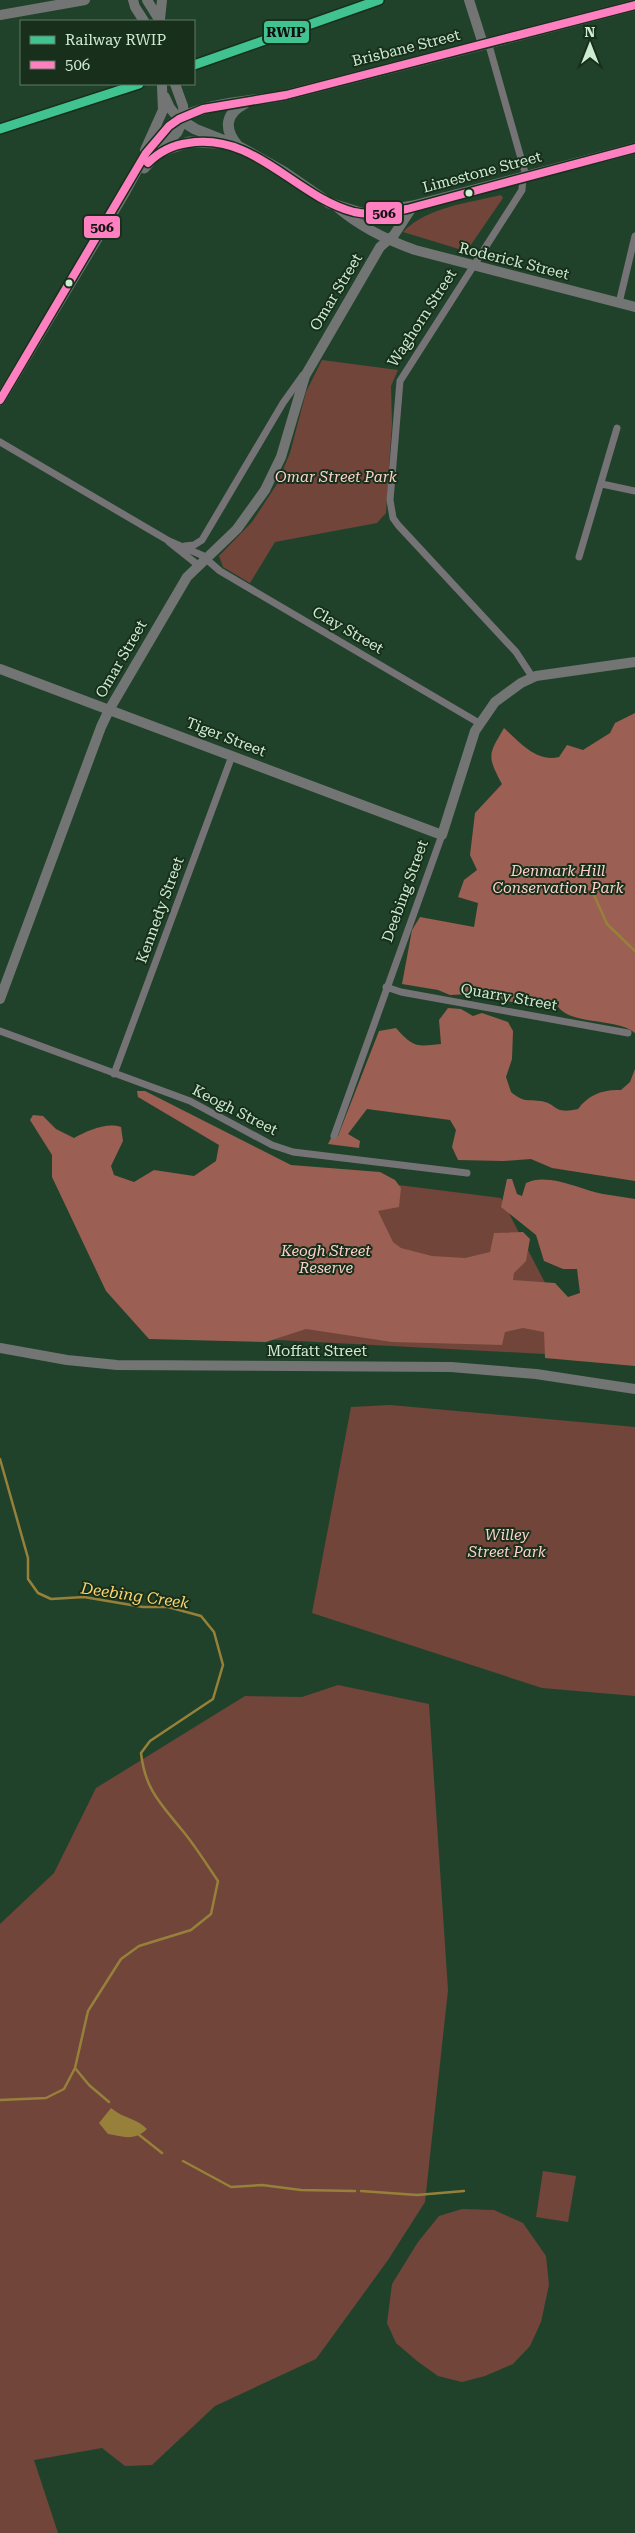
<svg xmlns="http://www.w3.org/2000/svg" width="635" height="2533" viewBox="0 0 635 2533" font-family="'Roboto Serif',serif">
<rect width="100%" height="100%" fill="#21422a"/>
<path fill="#71453a" d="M501,195l2,3 -35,51 -6,1 -59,-18c24,-25 65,-29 98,-37z
M322,360l76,10 -7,16 1,37 -6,90 -9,10 -102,19 -25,41 -27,-16 -4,-11 33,-34 25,-38 13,-31 16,-61z
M296,1172l205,26 82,158 -439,-23z
M390,1405l245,22v269l-93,-8 -230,-75 39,-206z
M338,1685l91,19 19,286 -23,212 -37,58 -72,99 -101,47 -63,59 -27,1 -23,-18 -68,12 24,73h-58v-609l54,-51 42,-85 149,-92 57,1z
M543,2171l33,5 -8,46 -32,-5z
M462,2209l32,1 29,13 23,33 3,29 -8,37 -11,24 -17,18 -28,12 -23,6 -24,-6 -21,-15 -21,-18 -9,-20 5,-39 26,-42 21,-26z"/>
<path fill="#9b5f53" d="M635,713v320c-19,-16 -66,-7 -78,-28l-21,-5 -24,2 -39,-8 -23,1 -12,-5 -36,-6 10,-54 8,-13 54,10 4,-24 -20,-6 6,-17 13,-10 -7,-15 5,-42 27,-29c-15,-28 -14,-29 2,-56 15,14 33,35 55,29l8,-12 16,5 27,-17 5,-10z
M448,1008l13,1 12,7 9,-3 26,9 5,9 -1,28 -6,18 5,15c14,11 14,7 29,9 18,2 12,14 38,8 10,-14 25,-20 43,-19l9,-8 5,-13v112l-83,-13 -21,-9 -27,2 -46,-1 -6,-13 4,-17 -6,-10 -83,-11 -19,25 12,7 -1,7 -31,-4 3,-6 7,-2 41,-105 17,-3c17,19 20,19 45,16l-2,-24z
M137,1091h8l146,74 89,7 15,8 6,8 -2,19 -21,4 15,31 8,6 31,8 33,2 25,-6 4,-19 29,-1 7,7 -4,22 -12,12 -1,7 42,3 13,14 12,-4 -3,-24h-14l-19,-8 -8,-26 -35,-28 6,-28h5l5,15 5,2 4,-13c22,-11 55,7 77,11 11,2 22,3 32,5v167l-90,-8 -1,-26 -21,-4 -18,4 -3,13 -110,-3 -86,-13 -40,13 -117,-3 -43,-48 -54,-114v-22l-22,-35 3,-5 10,1 13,13 18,9c13,-7 32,-16 47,-11l2,14 -12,25 3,9 20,7 20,-12 40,6 22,-15 3,-16 -81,-48z"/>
<path fill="#97813a" d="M111,2108c13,11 26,10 36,21 -13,12 -23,8 -39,5l-9,-11z"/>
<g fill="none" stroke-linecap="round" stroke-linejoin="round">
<path stroke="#97813a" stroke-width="2.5" d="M594,895l13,29 28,27
M0,1459l28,99v21l10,14 13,6 33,-2 59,10h25l33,9 13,16 9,33 -10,34 -63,42 -9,12c4,36 19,50 41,77 12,14 25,35 36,51l-7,33 -20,16 -52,16 -18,13 -33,52 -13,57 -11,21 -18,9 -46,2
M75,2068l14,17 20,17
M138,2134l24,19
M183,2161l48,26 31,-2 39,5 54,1
M361,2191l56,4 47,-4"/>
<path stroke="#767376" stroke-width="7" d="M488,42l38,134
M523,177l-1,13 -122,191 -10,119 3,18 5,7 118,127 17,26
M619,303l16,-67
M0,442l169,99 37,16
M602,484l33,7
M169,542l29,23
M185,546l9,-1 8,-5 81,-137 20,-28
M579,557l38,-129
M205,558l15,13 259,152
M386,987l15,5 227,41
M0,1031l190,70 82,44 21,7 174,21
M114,1074l118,-318
M334,1136l108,-301"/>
<path stroke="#737575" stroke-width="10" d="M133,0l2,7 9,14
M147,0l13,21
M469,0l14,44
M0,15l85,-15
M160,19l2,-19
M175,84l8,22 1,11
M165,97l5,11 9,11
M145,150l18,-40 -1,-24
M337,207c23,20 50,33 78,43l220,57
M0,669l442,166 33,-104 20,-29 26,-19 15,-7 99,-14
M0,999l101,-272 8,-17 78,-133 50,-48 28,-39 16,-33 24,-81 75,-129 14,-12 19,-29
M0,1348l67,12 50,5 334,2 85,7 99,15"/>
<path stroke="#6e7471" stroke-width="11" d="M179,119l16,10 43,17 46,26 45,31 35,11 49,-8 222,-58
M237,145c-13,-16 -12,-31 7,-41
M162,151l27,-9 30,1
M144,168l33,-36 7,-15
M0,400l123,-205c16,-28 28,-58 56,-76 28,-17 75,-17 107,-24 116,-29 233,-60 349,-90"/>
<defs>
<path id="bus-1" d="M148,163c11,-11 25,-18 40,-20 67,-11 106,53 166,69 17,4 36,0 53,-3l228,-61
M0,400l146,-247 23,-27 10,-7 24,-10 83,-14 349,-90"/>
</defs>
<use href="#bus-1" stroke="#172f1b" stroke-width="11"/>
<use href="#bus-1" stroke="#ff80c0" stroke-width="8"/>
<defs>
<path id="rail-1" d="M194,65l185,-65
M0,129l139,-45"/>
</defs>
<use href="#rail-1" stroke="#172f1b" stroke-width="12"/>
<use href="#rail-1" stroke="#40c390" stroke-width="9"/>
</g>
<g fill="#ceecd1" stroke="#172f1b" stroke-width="2">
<circle cx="469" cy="193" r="4.5"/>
<circle cx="69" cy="283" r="4.5"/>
</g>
<g text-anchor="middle" stroke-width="4" stroke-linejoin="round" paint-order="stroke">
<g font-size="15" fill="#ceecd1" stroke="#172f1b">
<text transform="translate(406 48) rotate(-14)" y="5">Brisbane Street</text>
<text transform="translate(482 172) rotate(-15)" y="5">Limestone Street</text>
<text transform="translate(514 261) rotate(14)" y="5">Roderick Street</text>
<text transform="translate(336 292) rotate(-59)" y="5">Omar Street</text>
<text transform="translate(422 318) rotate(-57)" y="5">Waghorn Street</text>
<text transform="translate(348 630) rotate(30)" y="5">Clay Street</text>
<text transform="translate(121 659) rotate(-60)" y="5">Omar Street</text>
<text transform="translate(226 737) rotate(21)" y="5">Tiger Street</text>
<text transform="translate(405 891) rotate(-70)" y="5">Deebing Street</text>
<text transform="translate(160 910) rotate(-70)" y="5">Kennedy Street</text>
<text transform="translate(509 997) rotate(10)" y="5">Quarry Street</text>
<text transform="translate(235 1110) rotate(27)" y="5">Keogh Street</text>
<text x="317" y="1356">Moffatt Street</text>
</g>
<g font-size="15" font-style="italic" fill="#fdd0c9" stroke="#172f1b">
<text x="336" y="482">Omar Street Park</text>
<text x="558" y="876">Denmark Hill<tspan x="558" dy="17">Conservation Park</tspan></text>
<text x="326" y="1256">Keogh Street<tspan x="326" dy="17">Reserve</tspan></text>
<text x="507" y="1540">Willey<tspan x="507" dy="17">Street Park</tspan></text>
</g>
<g font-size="16" font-style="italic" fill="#fcd56e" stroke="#172f1b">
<text transform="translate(135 1595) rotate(8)" y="6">Deebing Creek</text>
</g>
</g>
<g stroke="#172f1b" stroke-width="2">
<rect x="263" y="20" width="47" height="24" rx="5" fill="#40c390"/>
<rect x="365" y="201" width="38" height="24" rx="5" fill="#ff80c0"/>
<rect x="83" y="215" width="38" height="24" rx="5" fill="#ff80c0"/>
</g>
<g font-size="14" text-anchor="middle" font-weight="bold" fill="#111">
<text x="286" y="37">RWIP</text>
<text x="384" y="218">506</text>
<text x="102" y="232">506</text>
</g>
<rect x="20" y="20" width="175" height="65" fill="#172f1b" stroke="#607b64"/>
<rect x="30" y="36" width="25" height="8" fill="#40c390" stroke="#607b64"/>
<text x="65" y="45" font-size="15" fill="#ceecd1">Railway RWIP</text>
<rect x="30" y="61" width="25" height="8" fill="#ff80c0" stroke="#607b64"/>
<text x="65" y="70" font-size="15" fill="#ceecd1">506</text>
<g transform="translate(590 45)" stroke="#172f1b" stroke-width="4" paint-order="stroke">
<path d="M0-4L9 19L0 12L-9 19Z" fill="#ceecd1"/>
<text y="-8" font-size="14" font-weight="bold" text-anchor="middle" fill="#ceecd1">N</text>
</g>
</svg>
